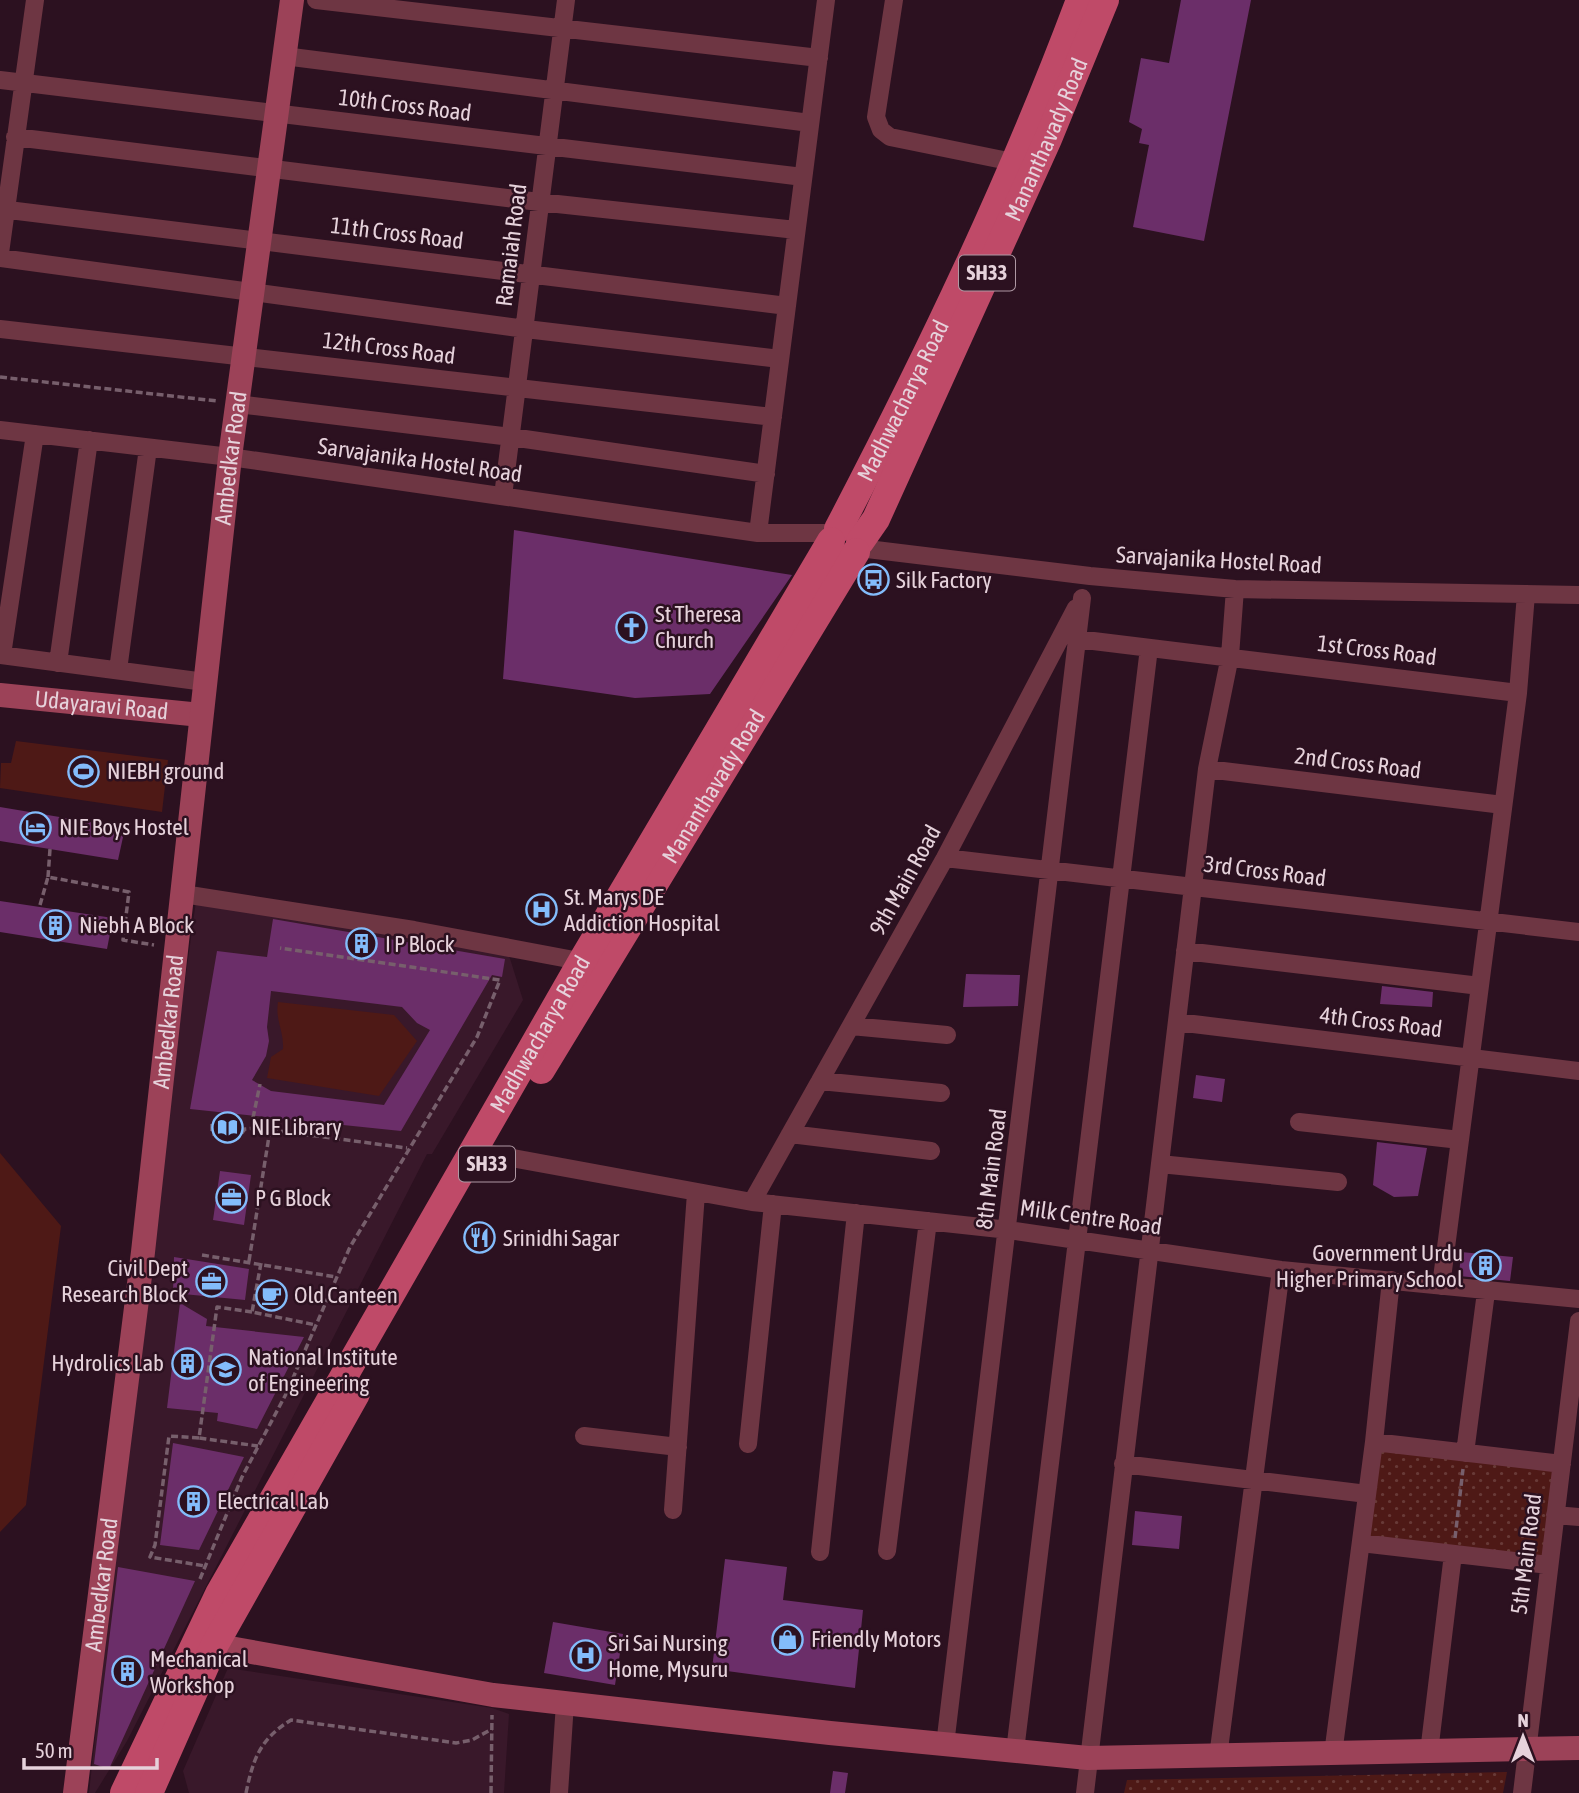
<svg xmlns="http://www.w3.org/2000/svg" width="1579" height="1793" viewBox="0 0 1579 1793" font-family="'Asap Condensed',sans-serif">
<defs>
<pattern id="grass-dots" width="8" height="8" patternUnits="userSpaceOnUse" patternTransform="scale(1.75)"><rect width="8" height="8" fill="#4e1916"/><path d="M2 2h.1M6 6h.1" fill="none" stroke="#683a37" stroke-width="1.8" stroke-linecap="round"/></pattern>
</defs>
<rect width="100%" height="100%" fill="#2c1120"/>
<path fill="#39182a" d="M196,901l310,45 17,54 -91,154h-5l-300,587 -32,52h-6l59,-540z
M228,1668l264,40 17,6 -5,79h-315l-6,-22z"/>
<path fill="url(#grass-dots)" d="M1378,1449l176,21 -11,88 -176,-21z
M1507,1772l-4,21h-379l3,-13z"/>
<path fill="#4e1916" d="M16,741l152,19 -6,52 -162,-24 1,-25h10z
M278,1002l116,13 23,26 -38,55 -112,-18 4,-21 12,-8c1,-18 -8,-29 -5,-47z
M0,1153l61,73 -35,279 -26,27z"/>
<path fill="#6b2e69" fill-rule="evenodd" d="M1181,0h70l-47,241 -71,-14 16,-82 -10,-2 3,-14 -13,-7 12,-64 28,5z
M514,530l278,45 -82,119 -75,4 -132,-19z
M0,807l125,21 -7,32 -118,-19z
M0,901l113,17 -6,31 -107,-17z
M273,919l232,40 -3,18 -10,-2 -91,156 -211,-22 27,-158 50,6zM271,991l131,16 15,16 13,7 -46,75 -113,-14 -19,-11 14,-24 3,-15 -2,-14z
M966,974l54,1 -2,31 -55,1z
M1382,986l51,6 -1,15 -52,-3z
M1196,1075l29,4 -3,23 -29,-4z
M1377,1142l50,6 -9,48 -24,1 -21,-12z
M220,1171l31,4 -7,50 -31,-5z
M1461,1252l52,5 -3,24 -51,-5z
M174,1257l75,12 -4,31 -72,-7z
M180,1303l27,16 -1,7 98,11 -47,92 -40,-8 1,-8 -51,-5z
M173,1443l71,14 -45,93 -39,-5z
M1135,1511l47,5 -3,33 -47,-4z
M725,1559l62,8 -4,33 80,10 -8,78 -143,-19z
M118,1567l77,14 -86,188 -15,-5z
M553,1622l70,12 -8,51 -71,-12z
M833,1771l15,2 -3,20h-15z"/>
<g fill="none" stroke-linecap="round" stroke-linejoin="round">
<path stroke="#775f6c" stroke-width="3.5" stroke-dasharray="7 3.5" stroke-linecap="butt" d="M0,377l217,24
M48,877l2,-28
M40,905l8,-28 81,15 -6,48 31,5
M212,1124v10l26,4 7,-9 11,-1 151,20
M256,1128l-3,-10 7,-34
M202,1255l134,22
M249,1261l21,-131
M261,1263l-9,49 64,13
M252,1312l-35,-5 -18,131 59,8
M199,1438l-30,-2 -14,109 -5,12 55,9
M1455,1538l8,-69
M200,1579l42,-102 44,-83 64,-147 127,-210 23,-57 -220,-32
M246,1793c7,-34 14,-54 45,-73l165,23 16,-3 20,-11
M491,1793l1,-78"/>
<path stroke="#6e3643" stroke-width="18" d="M316,0l503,58
M894,0l-18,117 5,13 9,7 123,25
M284,56l526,67
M0,80l803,97
M15,137l524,65 257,28
M0,209l787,97
M0,253l35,-253
M0,258l526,71 254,30
M0,329l773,88
M237,404l274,33 255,37
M0,430l230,27 528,76h76
M503,496l63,-496
M758,533l68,-533
M859,548l231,28 145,13 344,6
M1077,639l441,54
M0,655l205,27
M2,655l33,-221
M58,663l31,-223
M118,670l30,-222
M1207,769l296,36
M945,858l634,74
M183,894l231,36 176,33
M1185,951l295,35
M1177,1022l402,49
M851,1026l96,9
M820,1081l121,12
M1299,1122l161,18
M790,1134l141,17
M474,1151l278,51 257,28 272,40 298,29
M1160,1164l178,18
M752,1202l193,-344 131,-250
M1441,1286l77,-593 8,-99
M584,1436l94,11
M1374,1442l188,22
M748,1444l25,-240
M1465,1453l21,-161
M1123,1464l244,30
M673,1510l23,-317
M1555,1515l24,2
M1361,1543l188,22
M887,1551l41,-330
M820,1552l36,-339
M945,1745l137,-1147
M1015,1751l134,-1103
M1429,1752l24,-198
M1333,1754l41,-312 17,-162
M1218,1757l63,-487
M559,1793l6,-90
M1085,1793l122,-1024 23,-113 5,-67
M1522,1793l57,-472"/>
<g stroke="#9c4258" stroke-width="24">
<path id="s1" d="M0,695l201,20"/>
<path d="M196,1642l297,53 337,38 258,25 491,-10"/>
<path id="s2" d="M75,1793l68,-541 87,-795 62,-457"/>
</g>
<g stroke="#bf4a68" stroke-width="28">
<path id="s3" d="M838,529c90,-172 174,-347 242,-529"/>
<path id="s4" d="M860,542l16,-23 172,-380 57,-139"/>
<path id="s5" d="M541,1070l315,-518"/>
<path id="s6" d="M124,1793l95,-199 363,-633 249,-420"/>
<path d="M149,1793l65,-147 142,-252"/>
</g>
</g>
<defs>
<symbol id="bus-ring" viewBox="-11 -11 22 22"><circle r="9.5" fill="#2c1120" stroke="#83bcfb" stroke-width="1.5"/><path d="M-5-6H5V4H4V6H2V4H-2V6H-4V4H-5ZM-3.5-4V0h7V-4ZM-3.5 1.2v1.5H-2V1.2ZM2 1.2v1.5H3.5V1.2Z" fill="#83bcfb"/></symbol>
<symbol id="church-ring" viewBox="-11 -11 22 22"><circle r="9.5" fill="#2c1120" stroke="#83bcfb" stroke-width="1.5"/><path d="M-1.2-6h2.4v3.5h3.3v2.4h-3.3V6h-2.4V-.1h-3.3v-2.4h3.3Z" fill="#83bcfb"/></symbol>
<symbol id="stadium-ring" viewBox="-11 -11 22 22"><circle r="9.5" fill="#2c1120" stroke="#83bcfb" stroke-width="1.5"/><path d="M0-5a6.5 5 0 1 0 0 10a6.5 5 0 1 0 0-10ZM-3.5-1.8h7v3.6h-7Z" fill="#83bcfb"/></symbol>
<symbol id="hotel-ring" viewBox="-11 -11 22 22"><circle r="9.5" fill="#2c1120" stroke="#83bcfb" stroke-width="1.5"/><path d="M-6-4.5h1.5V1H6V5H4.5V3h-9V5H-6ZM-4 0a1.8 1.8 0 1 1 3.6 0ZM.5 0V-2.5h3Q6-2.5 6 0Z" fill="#83bcfb"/></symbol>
<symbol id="hospital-ring" viewBox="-11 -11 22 22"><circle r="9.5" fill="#2c1120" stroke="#83bcfb" stroke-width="1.5"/><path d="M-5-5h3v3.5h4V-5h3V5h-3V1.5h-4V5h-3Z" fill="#83bcfb"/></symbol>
<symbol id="building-ring" viewBox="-11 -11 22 22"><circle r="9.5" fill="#2c1120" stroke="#83bcfb" stroke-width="1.5"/><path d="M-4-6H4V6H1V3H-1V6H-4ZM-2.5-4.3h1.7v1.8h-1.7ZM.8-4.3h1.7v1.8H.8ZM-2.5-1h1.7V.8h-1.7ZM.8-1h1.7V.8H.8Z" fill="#83bcfb"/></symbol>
<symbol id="library-ring" viewBox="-11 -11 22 22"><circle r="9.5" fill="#2c1120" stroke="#83bcfb" stroke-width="1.5"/><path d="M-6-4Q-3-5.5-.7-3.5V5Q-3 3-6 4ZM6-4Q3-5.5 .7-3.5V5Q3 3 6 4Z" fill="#83bcfb"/></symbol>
<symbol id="office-ring" viewBox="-11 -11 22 22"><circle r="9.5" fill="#2c1120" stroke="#83bcfb" stroke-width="1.5"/><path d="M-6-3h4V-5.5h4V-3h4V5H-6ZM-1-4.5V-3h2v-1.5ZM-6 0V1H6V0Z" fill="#83bcfb"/></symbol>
<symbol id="restaurant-ring" viewBox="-11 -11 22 22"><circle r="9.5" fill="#2c1120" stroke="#83bcfb" stroke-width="1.5"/><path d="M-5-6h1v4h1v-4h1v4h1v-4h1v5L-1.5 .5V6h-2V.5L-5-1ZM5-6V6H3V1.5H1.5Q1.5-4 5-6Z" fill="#83bcfb"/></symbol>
<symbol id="cafe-ring" viewBox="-11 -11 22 22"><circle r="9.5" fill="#2c1120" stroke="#83bcfb" stroke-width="1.5"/><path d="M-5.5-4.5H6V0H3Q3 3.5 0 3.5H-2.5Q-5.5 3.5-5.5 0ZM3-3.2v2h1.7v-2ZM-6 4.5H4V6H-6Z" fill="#83bcfb"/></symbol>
<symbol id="university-ring" viewBox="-11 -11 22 22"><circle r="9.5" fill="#2c1120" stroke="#83bcfb" stroke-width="1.5"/><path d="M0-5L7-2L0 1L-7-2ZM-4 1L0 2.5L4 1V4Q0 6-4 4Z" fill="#83bcfb"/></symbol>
<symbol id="shop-ring" viewBox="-11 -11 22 22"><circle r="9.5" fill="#2c1120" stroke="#83bcfb" stroke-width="1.5"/><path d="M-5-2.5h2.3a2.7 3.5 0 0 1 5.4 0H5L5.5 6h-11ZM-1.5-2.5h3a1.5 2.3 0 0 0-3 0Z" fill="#83bcfb"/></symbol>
</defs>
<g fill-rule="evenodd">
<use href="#bus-ring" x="856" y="562" width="35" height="35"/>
<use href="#church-ring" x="614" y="610" width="35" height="35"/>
<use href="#stadium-ring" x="66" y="754" width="35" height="35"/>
<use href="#hotel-ring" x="18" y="810" width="35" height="35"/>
<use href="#hospital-ring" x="524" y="892" width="35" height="35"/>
<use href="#building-ring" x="38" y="908" width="35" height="35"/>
<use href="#building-ring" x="344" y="926" width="35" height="35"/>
<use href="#library-ring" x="210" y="1110" width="35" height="35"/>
<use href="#office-ring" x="214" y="1180" width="35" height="35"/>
<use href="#restaurant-ring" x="462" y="1220" width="35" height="35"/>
<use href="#building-ring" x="1468" y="1248" width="35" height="35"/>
<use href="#office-ring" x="194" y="1264" width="35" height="35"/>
<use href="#cafe-ring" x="254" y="1278" width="35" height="35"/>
<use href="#building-ring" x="170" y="1346" width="35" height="35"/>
<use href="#university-ring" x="208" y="1352" width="35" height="35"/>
<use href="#building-ring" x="176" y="1484" width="35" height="35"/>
<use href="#shop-ring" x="770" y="1622" width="35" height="35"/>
<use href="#hospital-ring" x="568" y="1638" width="35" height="35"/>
<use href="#building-ring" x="110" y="1654" width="35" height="35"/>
</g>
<g text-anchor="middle" stroke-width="5" stroke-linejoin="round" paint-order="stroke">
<g fill="#2c1120" stroke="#ae98a3" stroke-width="2">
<rect x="959" y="255.5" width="56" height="35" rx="5"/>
<rect x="459" y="1146.5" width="56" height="35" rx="5"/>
</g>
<g font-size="21" font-weight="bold" fill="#e6d2db">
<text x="987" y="280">SH33</text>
<text x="487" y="1171">SH33</text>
</g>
<g font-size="23" fill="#e6d2db" stroke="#2c1120">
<text transform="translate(405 105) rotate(7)" y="8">10th Cross Road</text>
<text dy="8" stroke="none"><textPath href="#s4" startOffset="444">Mananthavady Road</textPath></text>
<text transform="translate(397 233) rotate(7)" y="8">11th Cross Road</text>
<text transform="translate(511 245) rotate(-83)" y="8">Ramaiah Road</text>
<text transform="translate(389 348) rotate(7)" y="8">12th Cross Road</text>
<text dy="8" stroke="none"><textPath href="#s3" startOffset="144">Madhwacharya Road</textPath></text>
<text dy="8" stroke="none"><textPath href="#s2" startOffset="1344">Ambedkar Road</textPath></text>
<text transform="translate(420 460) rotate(8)" y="8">Sarvajanika Hostel Road</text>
<text transform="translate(1219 560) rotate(3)" y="8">Sarvajanika Hostel Road</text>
<text transform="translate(1377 650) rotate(7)" y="8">1st Cross Road</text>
<text dy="8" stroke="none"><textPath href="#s1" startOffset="102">Udayaravi Road</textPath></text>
<text transform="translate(1358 763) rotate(7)" y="8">2nd Cross Road</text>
<text dy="8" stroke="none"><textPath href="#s5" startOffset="332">Mananthavady Road</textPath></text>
<text transform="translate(1265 871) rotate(7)" y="8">3rd Cross Road</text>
<text transform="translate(905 880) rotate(-61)" y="8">9th Main Road</text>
<text dy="8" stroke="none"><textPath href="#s2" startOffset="777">Ambedkar Road</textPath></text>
<text transform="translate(1381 1022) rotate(7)" y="8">4th Cross Road</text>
<text dy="8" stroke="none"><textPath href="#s6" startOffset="866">Madhwacharya Road</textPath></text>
<text transform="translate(991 1169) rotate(-83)" y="8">8th Main Road</text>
<text transform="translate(1091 1217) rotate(8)" y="8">Milk Centre Road</text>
<text transform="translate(1526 1554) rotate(-83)" y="8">5th Main Road</text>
<text dy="8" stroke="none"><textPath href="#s2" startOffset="210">Ambedkar Road</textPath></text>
</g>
<g font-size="23" fill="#e6d2db" stroke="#2c1120" text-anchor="start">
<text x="896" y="588">Silk Factory</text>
<text x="655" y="622">St Theresa<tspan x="655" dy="26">Church</tspan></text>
<text x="107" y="779">NIEBH ground</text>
<text x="59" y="835">NIE Boys Hostel</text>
<text x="564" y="905">St. Marys DE<tspan x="564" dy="26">Addiction Hospital</tspan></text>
<text x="79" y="933">Niebh A Block</text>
<text x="385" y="952">I P Block</text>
<text x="251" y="1135">NIE Library</text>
<text x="255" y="1206">P G Block</text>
<text x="503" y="1246">Srinidhi Sagar</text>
<text x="1463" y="1261" text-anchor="end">Government Urdu<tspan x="1463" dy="26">Higher Primary School</tspan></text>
<text x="188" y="1276" text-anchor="end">Civil Dept<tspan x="188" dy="26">Research Block</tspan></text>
<text x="294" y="1303">Old Canteen</text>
<text x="248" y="1365">National Institute<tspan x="248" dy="26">of Engineering</tspan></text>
<text x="164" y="1371" text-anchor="end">Hydrolics Lab</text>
<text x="217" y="1509">Electrical Lab</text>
<text x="811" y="1647">Friendly Motors</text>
<text x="608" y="1651">Sri Sai Nursing<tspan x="608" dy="26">Home, Mysuru</tspan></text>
<text x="150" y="1667">Mechanical<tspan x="150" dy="26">Workshop</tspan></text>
</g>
</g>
<g transform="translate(1523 1737)" stroke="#2c1120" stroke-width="5" paint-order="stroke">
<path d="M0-5L12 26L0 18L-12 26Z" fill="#e6d2db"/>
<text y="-10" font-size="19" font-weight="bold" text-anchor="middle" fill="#e6d2db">N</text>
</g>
<path d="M24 1758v10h133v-10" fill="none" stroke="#e6d2db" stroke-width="3.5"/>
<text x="35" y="1758" font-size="21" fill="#e6d2db" stroke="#2c1120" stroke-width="5" paint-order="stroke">50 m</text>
</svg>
